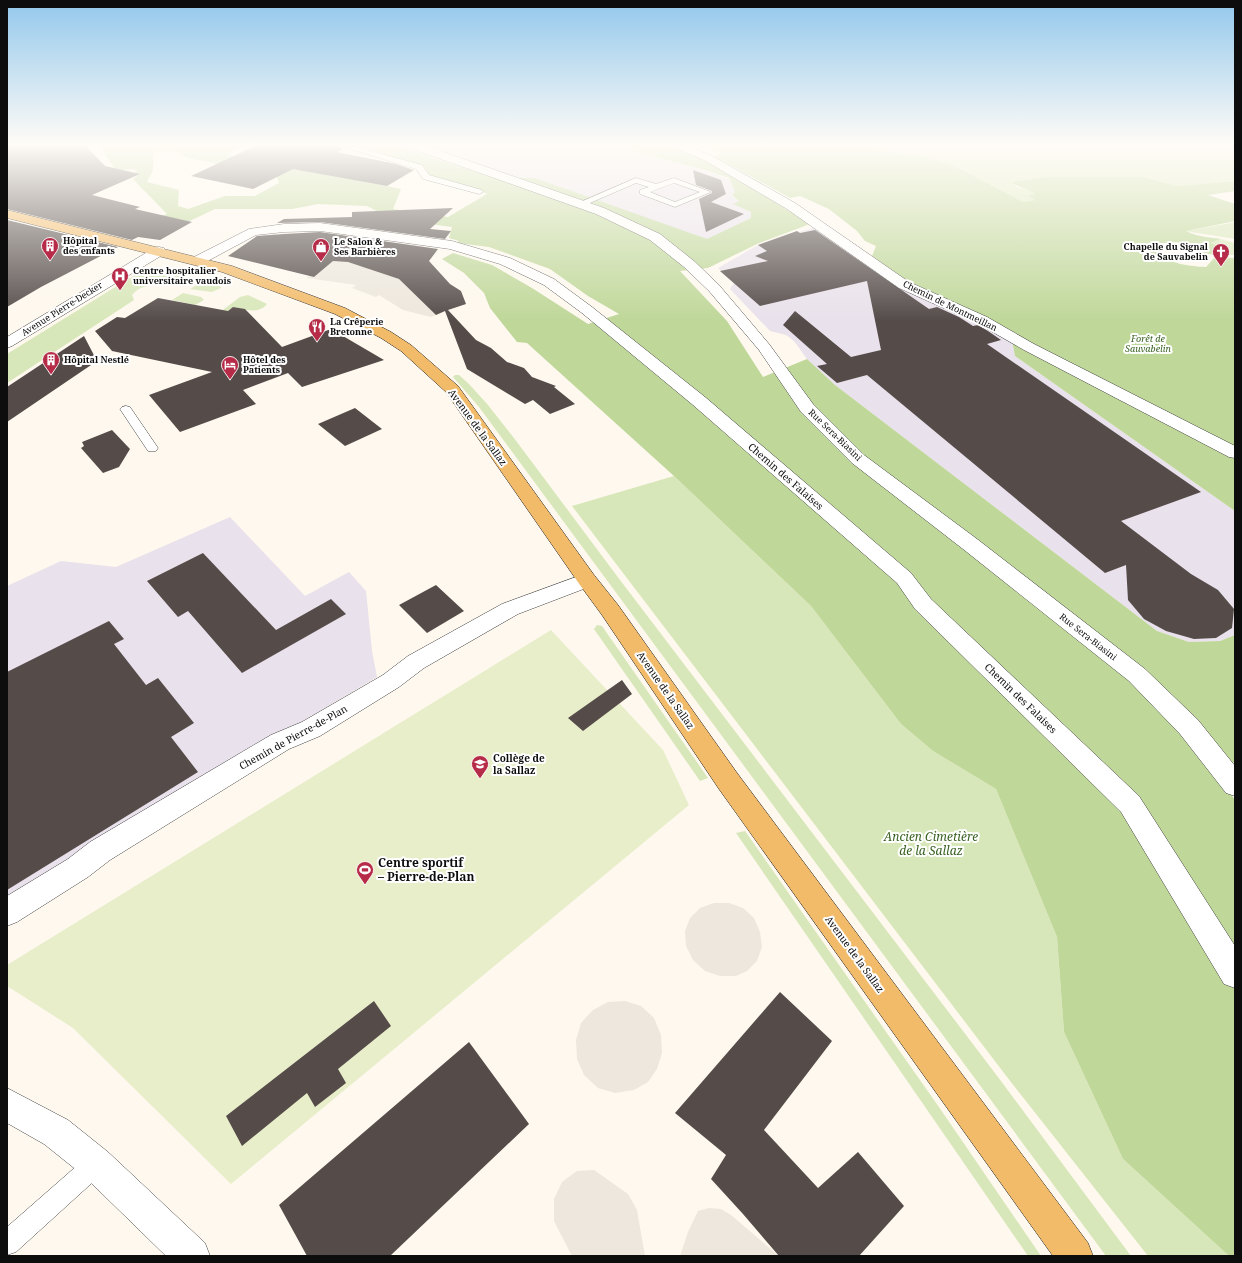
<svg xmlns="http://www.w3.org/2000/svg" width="1242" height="1263" viewBox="0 0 1242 1263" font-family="'Noto Serif',serif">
<rect width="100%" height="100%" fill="#fef8ee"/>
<path fill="#e9e1eb" d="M403,144h203l13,3 86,23 24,9 6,13 -3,4 7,5 -5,3 17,8v6l-44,22 -172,-62h-41l-96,-32z
M815,227l128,79 69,34 3,16 220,155v124l-15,6 -31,1 -32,-11 -322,-246 -28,-26 -13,-18 -8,-6 -16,-4 -40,-42 4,-6 -16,-15 40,-23z
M230,517l75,79 44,-24 17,19 6,60 5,26 -370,220v-311l54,-25 55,6z"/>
<path fill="#d8e7b9" d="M865,144h370v37l-58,5 -34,-9h-98l-32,5 3,5 15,3 5,5 -7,1 6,4 -12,2 -70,-37 -16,-5 -52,-9z
M1235,222v17l-50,-8 46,-8z
M1220,239l15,4v12h-7l-1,-4 -16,-8z
M156,270l10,1 21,7 -10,8c-15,-2 -34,-4 -45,9l2,5 -127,83v-29l126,-78z
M203,281l17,5 1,2 -9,4 -22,-3z
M183,293l18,4 3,3 -9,5 -23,-5z
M248,295l19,9c-9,11 -22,5 -34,3l-23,18 -6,-1 36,-27z
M455,375h4l10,9 19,21 29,37 100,134 384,505 130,175h-25l-599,-811 -28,-38 -26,-30z
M674,476l137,130 90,118 32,27 63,38 61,148 7,95 59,127 106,97h-81l-141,-179 -435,-571z
M597,625l5,1 106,152 -8,3 -106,-152z
M745,831l196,279 100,146h-13l-292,-423z"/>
<path fill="#bfd799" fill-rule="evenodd" d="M98,144h149l-21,11 175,34 -8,20 55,8 39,-23 -10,-5 -55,-12 4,-8 -66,-22 7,-3h23l104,34h41l172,61 44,-21v-6l-18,-8 6,-3 -7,-6 3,-3 -6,-14 -24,-8 -99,-26h58l18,5 22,10 106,65 -53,20 -49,24 -28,3 47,50 36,56 44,-18 28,26 322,246 32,11 31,-1 15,-6v127l-21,8 21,30v456h-6l-106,-97 -59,-127 -7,-95 -61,-148 -63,-38 -32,-27 -90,-118 -137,-130 -147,-133 -10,-1 -27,-34 -6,-15 -20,-20 -22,-14 11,-6 39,12 40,23 56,36 31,-10 -31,-18 -38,-27 -61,-22 -32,-4 2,-2 -10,-3 3,-11 -60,-8 -25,-13 -49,-2 -26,5h-77l-42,20 -29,-7 23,-8 -34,-35 7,-5 -6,-2 4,-2c-8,-2 -14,1 -23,-1zM175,151l13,7 88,17 3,8 -24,13h-30l-37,13 -10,-3 1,-16 -32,-8 6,-12v-18z
M695,144h170l20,7 52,9 16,5 70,37 12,-2 -7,-4 7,-2c-7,-7 -16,-5 -23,-12l33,-5h98l34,9 58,-5v10l-27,4 27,9v17l-49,10c13,7 30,6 45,10l-11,-2 -9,4 16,8 1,4 -23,-1 -6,-5 -22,-7 -14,1 -8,4c8,17 34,19 51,20l9,-10 20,1v253l-220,-155 -3,-16 -99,-53 -41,-31 4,-10 -11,-5 -8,-10 -28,-22 -29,-13 -10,2 -76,-42 8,-3z"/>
<path fill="#e8eeca" d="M551,630l112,120 26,55 -458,379 -158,-156 -66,-42v-21z"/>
<path fill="#ede7dd" d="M333,261l15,1 51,17 37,36 -5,2 -28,-7 -24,-15 -3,2 -24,-9 4,-3 -50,-7 4,-2 4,1z
M714,903h15l14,5 11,10 6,14 2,15 -5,14 -10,10 -11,5h-16l-15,-5 -12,-11 -7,-14 -1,-15 5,-13 10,-10z
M625,1001l16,5 13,12 7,17 1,18 -5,16 -9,13 -14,8 -19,3 -17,-5 -14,-13 -7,-16 -1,-19 5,-17 12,-13 15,-8z
M594,1170l34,24 9,16 8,46h-73l-18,-35v-22l8,-17 15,-11z
M709,1208l12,1 10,6 48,41h-99l8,-24 10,-21z"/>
<path fill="#554c4a" d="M7,144h77l21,22 35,8 -48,21 48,12 -5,2 57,13 -32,18 -22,-3 -6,3 -125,-31z
M259,144h73l12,5 -7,3 59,12 18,6 -27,16 -94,-17 -40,20 -62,-13z
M693,170l28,10 5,14 -15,8 33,12 -38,18 -7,-33 13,-6v-2l-16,-6z
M453,208l-23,21 21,2 -6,8 -125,-17 -43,1 7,-4 68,-2v-5z
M7,220l111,27 -77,40 -34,20z
M815,230l114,79 8,-2 22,10 14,9 5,-1 10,6 13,9 -14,4 214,148 -80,29 70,53 27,16 16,19 -2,19 -16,10 -22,1 -28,-8 -22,-12 -16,-19 -2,-35 -21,8 -238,-198 -30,8 -20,-17 10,-2 -44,-39 12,-14 56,46 30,-7 -14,-69 -107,25 -40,-35 48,-10 -13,-5 12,-5 -9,-6 39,-14 3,2z
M320,232l118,17 -9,12 21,23 11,7 5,13 -18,6 28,30 15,8 16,14 17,6 8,9 24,9 -2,1 21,17 -25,10 -17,-14 -8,4 -58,-35 -22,-58 -9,4 -37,-36 -51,-17 -15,-1 -19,16 -86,-21 29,-20 27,-2z
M158,298l70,13 5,-4 12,2 37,38 49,-18 53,31 -82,27 -14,-14 -45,17 13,14 -76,28 -31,-37 63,-23 -100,-21 -17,-20 22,-14 8,1z
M84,336l13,25 -90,61v-35z
M355,408l27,21 -37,17 -27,-22z
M112,430l18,19 -11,18 -16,6 -22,-25 3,-2 -2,-4z
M203,553l73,77 55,-31 15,15 -104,59 -54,-62 -10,6 -31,-36z
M436,585l28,26 -37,22 -28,-28z
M109,621l15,18 -10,5 32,41 12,-7 36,45 -23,14 27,35 -191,118v-218z
M622,680l10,14 -49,37 -15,-13z
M780,992l52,49 -68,89 54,58 40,-36 46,54 -45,50h-80l-36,-42 -32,-35 15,-24 -51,-42z
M374,1001l17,25 -53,43 8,14 -31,24 -8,-14 -65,53 -16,-30z
M469,1042l60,82 -139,132h-83l-28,-51z"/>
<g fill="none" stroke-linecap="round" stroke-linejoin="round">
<defs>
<path id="service" d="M333,144h12l77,21 7,10 53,15 1,2 -4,2 -56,-15 -7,-10z
M636,178l20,6 18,-6 37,14 -36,15 -35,-13v-4l9,-3 -13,-4 -53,23h-3l-4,-2zM674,183l26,9 -25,10 -25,-10z
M126,406l4,1 28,41 -2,3h-8l-28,-42 2,-2z
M96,1152l8,4 4,8 -4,8 -88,80 -9,3v-28l81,-71z"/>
<path id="minor" d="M403,144h16l16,5 169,59 56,26 34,27 25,24 50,59 44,60 51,51 113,84 168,130 53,51 37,46v30l-9,-3 -46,-59 -51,-53 -166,-132 -111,-86 -51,-51 -42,-62 -50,-59 -25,-24 -34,-27 -54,-26 -192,-68z
M669,144h14l29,12 83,47 114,79 78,35 47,27 201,102v12l-6,-1 -205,-107 -47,-27 -78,-35 -112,-79 -83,-49 -34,-14z
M320,223l132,18 58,17 44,21 38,28 113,90 206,176 20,26 208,197 96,150v42l-11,-4 -103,-172 -206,-203 -18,-26 -204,-178 -111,-92 -38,-28 -44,-21 -50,-15 -130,-18 -36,1 -28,3 -54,29h-10l-2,-3 2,-3 57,-29 35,-5z
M159,247l5,1 2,3 -2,3 -152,92 -5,2v-11l147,-89z
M587,573l7,2 3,5 -3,5 -76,29 -94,54 -25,19 -79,49 -31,13 -179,111 -22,17 -71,45 -10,4v-30l61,-37 22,-17 181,-107 31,-13 81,-47 25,-19 94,-52z
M7,1088l61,32 40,32 97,91 5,13h-44l-82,-80 -40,-32 -37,-21z"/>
<path id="primary" d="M7,210l225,56 113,42 46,24 20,13 47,41 136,189 24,30 119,168 351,470 5,13h-40l-334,-467 -117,-174 -22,-30 -134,-193 -45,-41 -20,-13 -46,-24 -113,-42 -215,-54z"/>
</defs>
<use href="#service" stroke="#404040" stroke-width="1"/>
<use href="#minor" stroke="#404040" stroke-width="1"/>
<use href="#primary" stroke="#1e1e1e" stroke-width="1"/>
<use href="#service" fill="#fff" fill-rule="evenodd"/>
<use href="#minor" fill="#fff" fill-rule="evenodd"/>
<use href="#primary" fill="#f2bb6a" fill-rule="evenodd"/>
</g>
<linearGradient id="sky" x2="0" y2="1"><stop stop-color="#93c8ec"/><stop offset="0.45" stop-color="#fffcf7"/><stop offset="1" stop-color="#fffcf7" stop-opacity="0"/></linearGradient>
<rect width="1242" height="321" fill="url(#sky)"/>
<defs>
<symbol id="building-pin" viewBox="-11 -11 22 30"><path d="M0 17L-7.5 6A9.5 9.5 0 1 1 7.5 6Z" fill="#b62c48" stroke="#fff"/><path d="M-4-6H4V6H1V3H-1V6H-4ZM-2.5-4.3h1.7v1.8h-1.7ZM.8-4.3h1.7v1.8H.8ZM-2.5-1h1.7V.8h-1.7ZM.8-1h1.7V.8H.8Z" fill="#fff"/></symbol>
<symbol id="shop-pin" viewBox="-11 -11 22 30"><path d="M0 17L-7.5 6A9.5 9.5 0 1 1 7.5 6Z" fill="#b62c48" stroke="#fff"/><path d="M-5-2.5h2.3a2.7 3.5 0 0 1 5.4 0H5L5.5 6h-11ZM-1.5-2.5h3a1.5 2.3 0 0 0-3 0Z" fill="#fff"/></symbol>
<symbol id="church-pin" viewBox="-11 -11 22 30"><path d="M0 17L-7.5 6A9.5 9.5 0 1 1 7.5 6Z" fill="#b62c48" stroke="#fff"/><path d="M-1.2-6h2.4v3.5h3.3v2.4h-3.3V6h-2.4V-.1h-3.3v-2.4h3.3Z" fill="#fff"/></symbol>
<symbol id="hospital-pin" viewBox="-11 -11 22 30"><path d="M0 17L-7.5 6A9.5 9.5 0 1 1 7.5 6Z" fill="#b62c48" stroke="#fff"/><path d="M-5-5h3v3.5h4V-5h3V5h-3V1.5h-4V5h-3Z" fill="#fff"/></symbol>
<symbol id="restaurant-pin" viewBox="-11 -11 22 30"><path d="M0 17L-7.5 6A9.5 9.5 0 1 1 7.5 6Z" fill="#b62c48" stroke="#fff"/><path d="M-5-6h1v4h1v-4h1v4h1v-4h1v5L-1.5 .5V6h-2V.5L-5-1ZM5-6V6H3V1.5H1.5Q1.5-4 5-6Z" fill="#fff"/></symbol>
<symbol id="hotel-pin" viewBox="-11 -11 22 30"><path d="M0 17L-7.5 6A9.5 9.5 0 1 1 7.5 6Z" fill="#b62c48" stroke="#fff"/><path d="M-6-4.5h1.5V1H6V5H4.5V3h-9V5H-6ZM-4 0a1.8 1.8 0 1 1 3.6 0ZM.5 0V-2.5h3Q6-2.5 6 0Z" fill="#fff"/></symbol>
<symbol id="school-pin" viewBox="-11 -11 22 30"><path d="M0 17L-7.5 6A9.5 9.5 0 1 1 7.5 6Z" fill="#b62c48" stroke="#fff"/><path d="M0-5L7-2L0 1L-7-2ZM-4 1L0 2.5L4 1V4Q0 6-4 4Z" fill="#fff"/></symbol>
<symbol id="stadium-pin" viewBox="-11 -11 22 30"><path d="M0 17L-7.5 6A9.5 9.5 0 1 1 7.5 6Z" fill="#b62c48" stroke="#fff"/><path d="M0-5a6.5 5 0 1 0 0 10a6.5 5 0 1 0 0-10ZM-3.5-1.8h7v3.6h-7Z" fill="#fff"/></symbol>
</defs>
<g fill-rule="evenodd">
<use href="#building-pin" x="40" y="236" width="20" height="27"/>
<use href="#shop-pin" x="311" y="237" width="20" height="27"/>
<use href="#church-pin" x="1211" y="242" width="20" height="27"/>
<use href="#hospital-pin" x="110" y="266" width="20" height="27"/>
<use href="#restaurant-pin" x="307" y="317" width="20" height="27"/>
<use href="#building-pin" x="41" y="350" width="20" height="27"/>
<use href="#hotel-pin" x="220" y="355" width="20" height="27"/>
<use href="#school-pin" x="470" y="754" width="20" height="27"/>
<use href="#stadium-pin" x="355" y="860" width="20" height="27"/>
</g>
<g text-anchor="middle" stroke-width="4" stroke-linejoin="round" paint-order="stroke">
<g font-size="9" font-weight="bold" fill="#0d0d0d" stroke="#fff" text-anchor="start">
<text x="63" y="244">Hôpital<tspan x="63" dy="10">des enfants</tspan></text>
<text x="334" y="245">Le Salon &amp;<tspan x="334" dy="10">Ses Barbières</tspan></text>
<text x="1208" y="250" text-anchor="end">Chapelle du Signal<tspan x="1208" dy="10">de Sauvabelin</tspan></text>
<text x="133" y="274">Centre hospitalier<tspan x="133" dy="10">universitaire vaudois</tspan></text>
<text x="330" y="325">La Crêperie<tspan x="330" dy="10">Bretonne</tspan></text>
<text x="64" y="363">Hôpital Nestlé</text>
<text x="243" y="363">Hôtel des<tspan x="243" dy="10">Patients</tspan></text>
</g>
<g font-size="9" fill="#0d0d0d" stroke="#fff">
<text transform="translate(950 306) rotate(26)" y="3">Chemin de Montmeillan</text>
<text transform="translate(62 309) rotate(-32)" y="3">Avenue Pierre-Decker</text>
<text transform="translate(835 435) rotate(44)" y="3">Rue Sera-Biasini</text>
<text transform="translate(1088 637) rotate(38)" y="3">Rue Sera-Biasini</text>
</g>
<g font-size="9" font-style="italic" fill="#386121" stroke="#fff">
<text x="1148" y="342">Forêt de<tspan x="1148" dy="10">Sauvabelin</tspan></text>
</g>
<g font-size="10" fill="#0d0d0d" stroke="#fff">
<text transform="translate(478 427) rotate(54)" y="4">Avenue de la Sallaz</text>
<text transform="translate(786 476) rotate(41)" y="4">Chemin des Falaises</text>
<text transform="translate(666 690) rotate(55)" y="4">Avenue de la Sallaz</text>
<text transform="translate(1021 698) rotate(44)" y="4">Chemin des Falaises</text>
<text transform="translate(293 737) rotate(-29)" y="4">Chemin de Pierre-de-Plan</text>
<text transform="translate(855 954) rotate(54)" y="4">Avenue de la Sallaz</text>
</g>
<g font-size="10" font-weight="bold" fill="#0d0d0d" stroke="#fff" text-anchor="start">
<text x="493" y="762">Collège de<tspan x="493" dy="12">la Sallaz</tspan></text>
</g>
<g font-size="12" font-style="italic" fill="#386121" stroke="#fff">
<text x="931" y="841">Ancien Cimetière<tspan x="931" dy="14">de la Sallaz</tspan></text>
</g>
<g font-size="12" font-weight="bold" fill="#0d0d0d" stroke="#fff" text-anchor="start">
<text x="378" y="867">Centre sportif<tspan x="378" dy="14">– Pierre-de-Plan</tspan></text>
</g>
</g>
<rect width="1242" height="1263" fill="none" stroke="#0d0d0d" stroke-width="16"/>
</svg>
